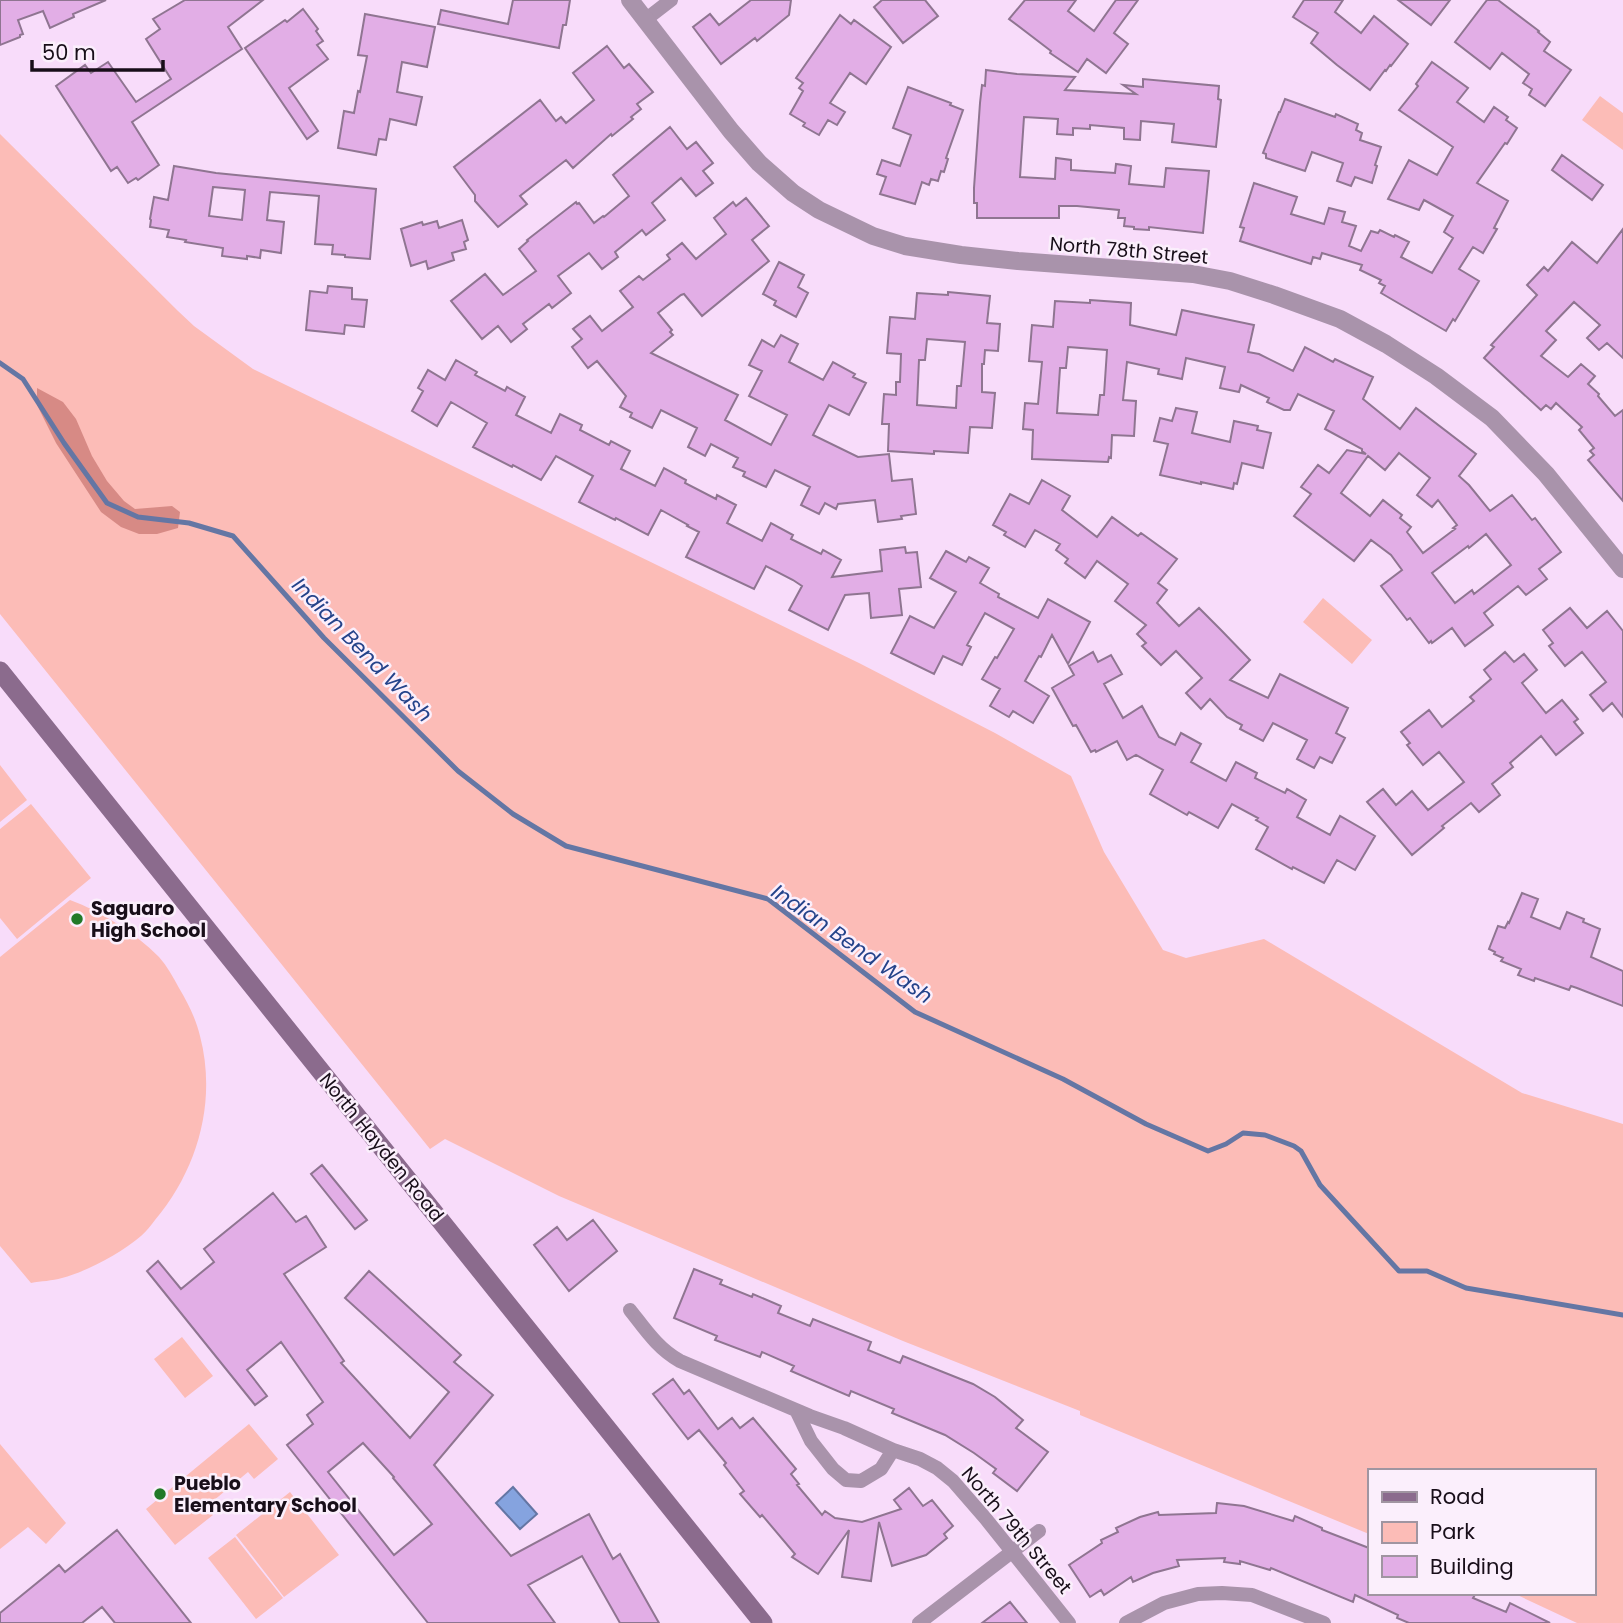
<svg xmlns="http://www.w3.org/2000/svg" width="1623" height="1623" viewBox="0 0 1623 1623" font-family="Poppins,sans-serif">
<rect width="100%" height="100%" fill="#f8dcfa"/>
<path fill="#fcbcb7" d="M1600,96l23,17v37l-41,-30z
M0,134l178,177 16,15 59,43 606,294 136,70 76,43 33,76 59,98 23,8 78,-19 258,154 101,31v499h-46l-64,-30h80v-122h-224v63l-289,-119v-4l-177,-70 -344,-145 -114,-57 -15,10 -430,-535z
M1323,598l49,42 -20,24 -49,-42z
M0,765l27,35 -27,22z
M31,804l60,74 -74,61 -17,-21v-89z
M70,900c32,12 64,32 89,57 8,9 14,20 20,31 9,15 17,31 21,48 17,65 -2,133 -45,184 -4,5 -8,11 -14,16 -20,17 -53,35 -79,42 -10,3 -21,3 -31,5l-31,-37v-289z
M182,1337l31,39 -28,22 -31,-39z
M249,1424l29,35 -24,20 -6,-7 -41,34 6,9 -38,30 -29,-36z
M0,1444l66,79 -20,21 -18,-17 -28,22z
M290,1492l49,63 -55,42 -48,-62z
M235,1537l48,61 -27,21 -48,-61z"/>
<path fill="#d78a85" d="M37,388l26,14 13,17 16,37 15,25 17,20 11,8 37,-3 8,6 -2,16 -21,6h-18l-18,-7 -20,-15 -45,-69 -19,-38z"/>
<path fill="#85a3df" stroke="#6476a4" stroke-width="2" d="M513,1487l24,27 -17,15 -24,-26z"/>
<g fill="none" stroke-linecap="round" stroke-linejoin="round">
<path stroke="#6476a4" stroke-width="5" d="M0,363l23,16 41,64 43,60 31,14 51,6 44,13 91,102 134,133 55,43 53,32 202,53 147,113 148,67 83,45 62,27 18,-7 17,-11 22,2 29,11 7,5 19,34 79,86h28l39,17 157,27"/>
</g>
<path fill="#e2aee6" stroke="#8f7591" stroke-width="2" fill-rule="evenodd" d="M0,0h106l-33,14 1,3 -24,11 -7,-17 -25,9 5,14 -3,1v2l-20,8z
M185,0h78l-35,27 14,22 -110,73 27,43 -21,15 -2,-2 -8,5 -11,-16 -6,4 -55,-85 29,-21 6,8 17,-11 28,40 35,-23 -25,-40 14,-10 -7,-10z
M513,0h57l-4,25h-3l-4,23 -121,-24 3,-14 67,14z
M751,0h40l-2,15 -32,26 -2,-3 -34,26 -28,-37 17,-13 9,11z
M882,0h43l13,16 -35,27 -29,-36z
M1025,0h51l-8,11 26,20 22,-31h22l-24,33 14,11 -22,29 -19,-14 -9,13 -28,-19 1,-2 -42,-32z
M1304,0h39l-8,12 26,21 13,-17 34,28 -17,22 -1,-1 -4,6 -1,-1 -15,20 -33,-25 -26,-22 7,-10 -25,-16z
M1398,0h52l-19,25z
M1487,0h11l41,31 -1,1 12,10 -6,9 27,19 -26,36 -16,-11 3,-6 -9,-6 6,-9 -27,-21 -12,16 -35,-27z
M303,9l15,20 -2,2 7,10 -6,4 11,14 -39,29 29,43 -11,8 -62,-91 40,-28 2,2z
M365,14l70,13 -8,40 -25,-5 -5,30 25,5 -6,28 -26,-6 -4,21 -7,-1 -3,16 -38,-7 6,-37 10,2 4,-22 2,1 7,-36 -9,-1z
M840,15l11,9 3,-4 37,27 -25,37 -16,-11 -20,30 15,9 -8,13 -9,-5 -9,15 -16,-9 2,-3 -15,-9 13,-23 -4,-3 4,-5 -7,-5z
M607,46l17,22 5,-4 24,28 -16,12 4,5 -10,8 2,2 -21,17 -1,-2 -38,34 -7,-8 -46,36 7,8 -29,23 -23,-26v-6l-21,-28 86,-67 16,21 5,-4 5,6 28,-23 -21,-27z
M1432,62l36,26 -11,14 27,20 10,-15 14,10 -2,3 11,8 -10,16 -2,-1 -28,40 31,18 -14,27 3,1 -14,24 -10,-6 -14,22 20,12 -24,40 -2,-2 -7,12 -65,-38 4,-7 -6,-3 2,-3 -21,-10 2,-5 -40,-12 -2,6 -7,-2 -2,7 -71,-23 4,-13 -4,-1 14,-44 43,14 -6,17 33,10 5,-16 16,4 -3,10 14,4 -7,20 12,5 10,-20 7,2 2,-3 14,7 1,-2 14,7 -8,15 31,16 21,-35 -9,-6 9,-16 -29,-16 -5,10 -31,-11 21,-39 28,15 16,-28 -54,-37 19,-24 -2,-2z
M986,70l31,4 58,3 -10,13 71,4 -13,-9 20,2v-8l76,7 -1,13 3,1 -5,47 -44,-5 2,-18 -33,-3 -1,19 -16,-1v-11l-34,-3v4l-17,-1v7l-16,-1 1,-15 -34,-2 -4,60 35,2 1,-21 15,2v10l44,3 1,-9 15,2 -2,18 35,3 2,-19 43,3 -6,62 -54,-6v3l-15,-1v-2l-10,-1 1,-8h-7l1,-8 -42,-4h-18v12h-82v-15h-3v-15l6,-85 2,-18 3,1z
M908,87l43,16 -1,2 13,5 -17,48 2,1 -4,13 -3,-1 -3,10 -7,-2 -2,6 -7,-3 -7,22 -35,-10 6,-17 -9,-3 5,-14 18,6 11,-31 -18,-7z
M1285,99l50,18 1,-3 22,10 -2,6 6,3 -2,7 21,7 -6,18 2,1 -5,17 -17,-6 -4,9 -14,-5 6,-18 -31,-11 -7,19 -39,-13v-4l-3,-1 16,-41h1z
M670,127l17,22 9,-7 17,21 -10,8 10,12 -17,13 -15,-18 -29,25 13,17 -19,15 -4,-5 -27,22 3,5 -16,12 -13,-16 -31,23 13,17 -19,15 -3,-4 -26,20 4,5 -16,13 -13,-16 -16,13 -31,-38 34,-27 18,21 33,-24 -17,-22 9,-8 -1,-1 49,-38 1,2 2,-1 15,20 9,-7 1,1 25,-21 -16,-21z
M1562,155l41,30 -11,15 -40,-30z
M174,166l42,7 160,16 -6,70 -25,-2v-2l-13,-1 1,-9 -18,-1 4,-48 -49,-4 -3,28 17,2 -3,31 -20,-3 -1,8 -13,-2v3l-25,-3 1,-8 -38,-6 1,-2 -19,-3 2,-7 -19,-3 1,-7 -1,-1 4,-22 14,3zM213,187l32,3 -3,30 -33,-4z
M746,198l23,28 -17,14 17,21 -67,55 -18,-22 -3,1 -23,18 14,17 -2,2 3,3 -22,18 87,42 -13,25 46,25 16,-30 -38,-19 13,-25 -13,-6 13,-25 12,7 7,-12 17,9 -9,18 34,18 10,-18 22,12 -2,3 13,6 -17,32 -20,-10 -16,30 45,22 31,-3 3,27 20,-2 4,35 -15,2 1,3 -24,3 -3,-22 -37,4 -2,5 -11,-6 -6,11 -18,-9 9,-18 -35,-17 -9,17 -23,-11 2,-4 -12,-5 5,-9 -27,-14 -6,12 -17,-9 9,-19 -36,-18 -9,18 -22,-11 2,-4 -12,-6 6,-11 -29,-35 -9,7 -16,-21 10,-8 -9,-10 17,-13 12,15 31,-24 -13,-16 19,-15 4,4 27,-21 -3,-4 15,-12 14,16 30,-25 -12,-16 19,-16 3,4z
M462,220l6,20 -4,2 2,7 -14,4 2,7 -26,9 -2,-8 -15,5 -10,-37 21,-7 1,3 14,-4 2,7z
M1623,229v129l-16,-15 -8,7 -12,-12 13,-13 -26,-23 -28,29 10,9 -15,16 27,21 13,-13 14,12 -7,8 11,10 -1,2 17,20 8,-6v91l-35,-41 6,-5 -4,-4 4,-3 -15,-18 3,-3 -26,-24 -5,6 -5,-4 -5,5 -57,-52 10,-11 -3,-2 46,-50 -10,-10 17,-18 4,4 24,-29 25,21z
M779,262l25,13 -6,12 10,6 -12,24 -22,-12 2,-4 -13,-7z
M328,286l24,2v11l15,1 -3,27 -19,-2 -1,9 -38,-4 4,-39 17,2z
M948,292l42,4 -3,27 13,1 -2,27 -13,-1 -1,14h-2v28l13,1 -3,35 -22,-1 -2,26 -34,-2v3l-46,-3 1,-27h-7l2,-30 12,1v-13h4l1,-28 -14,-1 3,-36 25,2 2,-26 31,2zM927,339l38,3 -4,44h-4l-1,22 -39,-3 2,-45h6z
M1090,300l41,3 -1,22 46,10 6,-25 72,15 -6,27 11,2 34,17 12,-24 28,15 2,-3 38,18 -10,22 37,30 16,-21 60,46 -17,22 10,9 21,26 22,-16 20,25 3,-2 26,34 -22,17 8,10 -21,16 -8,-9 -34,27 9,12 -28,21 -13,-18 -20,15 -1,-2 -2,2 -19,-25 -3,2 -26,-34 21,-16 -11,-15 -20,-15 -17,21 -60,-45 17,-22 -10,-7 17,-22 11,8 18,-23 19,4 -4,-3v-2l-37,-20 9,-18 -36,-17 -8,16h-6l-17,-8 2,-4 -28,-13 -2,7 -19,-4 5,-21 -39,-9 -4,21 -24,-5 1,-5 -32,-7 -4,38 13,1 -2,35 -22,-1 -1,23 -2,-1 -1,5 -76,-3 1,-29 -10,-1 2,-26 13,1 4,-42 -13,-1 3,-36 21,2 2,-26 35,2zM1068,347l39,3 -3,45h-4l-2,20 -41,-2 3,-45h6zM1399,453l31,25 -13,17 15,12 6,-7 19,25 -4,3 2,1 -32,24 -16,-21 4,-5 -11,-9 2,-3 -19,-15 -13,16 -29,-23 27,-37 17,14zM1486,534l25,31 -37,29 -2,-4 -17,13 -23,-30 36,-27 1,2z
M456,360l21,12 -2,3 30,16 2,-4 18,10 -9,18 35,18 9,-19 22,11 -2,5 29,15 2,-4 19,10 -9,18 34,17 9,-18 22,12 -1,3 31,16 1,-4 19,10 -9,18 35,18 9,-18 22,12 -2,4 30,15 2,-4 18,10 -9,17 50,-6 -2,-21 25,-3 1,6 11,-1 4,35 -22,2 3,26 -31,3 -2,-25 -24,2 -17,35 -39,-20 13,-24 -9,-6 -27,-14 -12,23 -68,-32 13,-25 -12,-6 1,-1 -27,-15 -13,25 -32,-17 -1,2 -36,-18 14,-26 -37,-20 -15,24 -28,-15 -1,2 -39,-20 14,-24 -36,-21 -14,24 -25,-15 11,-20 -5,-3 10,-18 17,10z
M1176,408l21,4 -5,21 38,9 4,-21 24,5 -1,4 14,3 -8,35 -21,-5 -5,21 -3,-1 -1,6 -32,-7v2l-41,-9 8,-31 -14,-3 6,-23 12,3z
M1042,480l28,16 -8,14 35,27 15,-20 26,19 3,-3 36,26 -19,24 9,7 -10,13 22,23 20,-18 22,22 29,30 -20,20 38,18 12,-24 68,34 -12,25 9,5 -13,25 -12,-6 -6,11 -17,-9 10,-19 -34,-17 -10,18 -23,-12 2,-4 -15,-8 -17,-18 -9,10 -15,-16 16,-15 -26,-27 -15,14 -19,-19 4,-3 -9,-9 9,-9 -31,-24 13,-17 -31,-23 -12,17 -20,-15 3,-4 -12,-9 4,-6 -25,-14 -10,17 -21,-12 2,-3 -13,-7 17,-31 19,10z
M946,551l20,11 3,-5 20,11 -9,15 19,11 -1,3 40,21 10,-19 42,23 -22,42 -16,-29 -11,22 -2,-1 -14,25 24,15 -16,27 -20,-12 -4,6 -19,-11 10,-17 -18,-10 13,-22 2,1 17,-29 -29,-16 -18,32 4,2 -9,18 -19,-9 -9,18 -43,-21 19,-37 24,12 22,-36 -26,-14z
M1570,608l17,20 20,-17 16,20v86l-11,-14 -9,8 -13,-16 16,-13 -24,-30 -17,14 -16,-20 4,-3 -10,-13z
M1093,652l5,10 13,-7 11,19 -18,10 19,34 19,-12 17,31 16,8 6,-12 20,11 -10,18 35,19 10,-19 21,11 -2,5 30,15 2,-4 19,11 -9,17 33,18 10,-19 35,20 -20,34 -18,-10 -13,23 -31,-16 -1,2 -36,-20 12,-22 -12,-7 2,-2 -26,-14 -14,24 -29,-16 -2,3 -37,-21 13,-24 -27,-15 -9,5 -10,-19 -21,11 -1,-2 -4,2 -15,-27 -3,1 -21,-38 22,-13 -5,-9z
M1505,652l9,10 10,-8 13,16 -15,13 24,30 16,-13 16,19 -4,3 9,11 -27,22 -15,-19 -31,27 3,4 -21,17 8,11 -21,17 -8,-9 -29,23 2,2 -32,27 -45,-53 16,-13 13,16 16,-14 16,19 36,-28 -25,-30 -16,13 -16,-20 3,-2 -9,-11 28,-22 13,17 32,-26 -4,-4 21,-18 -7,-9z
M1522,893l16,6 -7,18 29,12 7,-17 17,7 -1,3 17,7 -9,28 32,14v35l-46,-18 -6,-2 -2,4 -34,-12 -1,3 -16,-6 3,-6 -20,-8 2,-3 -9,-4 1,-2 -6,-3 9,-23 7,2 3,-6 1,1z
M322,1165l45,55 -12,9 -44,-55z
M273,1193l23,29 10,-6 20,31 -42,27 60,87 -3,2 69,75 39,-46 -104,-94 24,-27 92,84 -7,7 39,33 -59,70 77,91 78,-42 24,45 7,-5 39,69h-39l-38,-67 -54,29 27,38h-127l-141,-178 26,-21 -6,-9 16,-13 -42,-60 -34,28 20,26 -12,9 -108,-134 11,-10 23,28 33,-27 -10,-13zM363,1443l31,34 -1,1 39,46 -38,31 -66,-83z
M593,1220l24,31 -48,40 -35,-46 23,-18 10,13z
M694,1269l28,11 -2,4 32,13 1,-3 28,12 -3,7 32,13 3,-7 58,23 -3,8 32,13 3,-7 70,28 22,13 28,23 -7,8 32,24 -31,39 -24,-18 3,-4 -22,-16 -29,-18 -53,-22 2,-4 -43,-18 -2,5 -58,-25 3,-5 -32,-14 -2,5 -45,-17 2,-4 -43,-18z
M673,1379l11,15 5,-4 29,39 14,-11 8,10 13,-10 43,51 -5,5 8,10 -2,1 25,30 3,-4 10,7 27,4 39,-13 -7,-9 15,-12 14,18 9,-6 21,26 -9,8 3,4 -21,17 -34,11 -13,-44 -8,59 -29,-4 7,-47 -31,44 -26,-17 3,-3 -33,-39 -2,2 -20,-23 4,-3 -20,-26 2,-2 -27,-33 -11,9 -35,-45z
M1217,1503l27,3 49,15 2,-5 27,12v2l47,18v45h107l-3,5 33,14 4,-9 40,20h-141l-12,-5 1,-3 -43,-20 -2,7 -82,-34 -1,2 -30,-9v3l-16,-2 1,-4 -48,2 2,6 -26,7 -20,9 -2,-5 -27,18 -3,-5 -11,7 -21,-32 33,-22 -1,-3 17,-8 -2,-4 24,-11 18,-5 1,3 57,-2z
M117,1530l74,93h-76l-13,-16 -20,16h-82v-10l59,-48 6,7z
M1010,1602l17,21h-45z"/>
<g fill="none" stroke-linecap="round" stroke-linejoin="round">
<path stroke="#a993ab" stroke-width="14" d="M645,20l26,-20
M630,1310c15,19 28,39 50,51l130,55 34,12 49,22 27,9 17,9 16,13 33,38 83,104
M796,1410l15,31 22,28 13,11 15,1 20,-12 12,-19
M919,1623l120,-92
M1126,1623l38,-20 34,-9 24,-1 30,2 72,28"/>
<path stroke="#a993ab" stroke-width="18" d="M630,0l101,131 28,32 34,30 26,17 54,26 32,10 56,9 57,6 175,13 37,7 44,14 66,24 46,25 50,32 56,42 54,56 77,95"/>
<path stroke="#8b6b8d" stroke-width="19" d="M0,671l763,952"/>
</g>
<g fill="#227a28" stroke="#fbeffc" stroke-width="2.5">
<circle cx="77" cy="919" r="7"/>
<circle cx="160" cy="1494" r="7"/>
</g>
<g text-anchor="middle" stroke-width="5" stroke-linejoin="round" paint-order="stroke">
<g font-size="19" fill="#180e19" stroke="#fbeffc">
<text transform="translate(1129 250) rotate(5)" y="7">North 78th Street</text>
<text transform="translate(382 1147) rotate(51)" y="7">North Hayden Road</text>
<text transform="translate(1017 1530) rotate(50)" y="7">North 79th Street</text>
</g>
<g font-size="19" font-weight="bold" fill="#180e19" stroke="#fbeffc" text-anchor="start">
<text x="91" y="915">Saguaro<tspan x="91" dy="22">High School</tspan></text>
<text x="174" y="1490">Pueblo<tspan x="174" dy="22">Elementary School</tspan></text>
</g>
<g font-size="21" font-style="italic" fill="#24438a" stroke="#fbeffc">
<text transform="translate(362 650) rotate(46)" y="7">Indian Bend Wash</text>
<text transform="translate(852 944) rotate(35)" y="7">Indian Bend Wash</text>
</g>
</g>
<rect x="1368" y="1469" width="228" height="126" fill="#fbeffc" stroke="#a095a1" stroke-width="2"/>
<rect x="1382" y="1492" width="35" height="10" fill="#8b6b8d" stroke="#a095a1" stroke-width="2"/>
<text x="1430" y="1504" font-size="21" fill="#180e19">Road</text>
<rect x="1382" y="1522" width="35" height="21" fill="#fcbcb7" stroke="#a095a1" stroke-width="2"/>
<text x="1430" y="1539" font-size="21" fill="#180e19">Park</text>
<rect x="1382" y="1556" width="35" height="21" fill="#e2aee6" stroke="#a095a1" stroke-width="2"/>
<text x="1430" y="1574" font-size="21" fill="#180e19">Building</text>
<path d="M32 60v10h131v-10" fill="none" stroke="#180e19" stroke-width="3.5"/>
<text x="42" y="60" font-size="21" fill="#180e19" stroke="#fbeffc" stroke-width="5" paint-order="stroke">50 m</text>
</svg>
